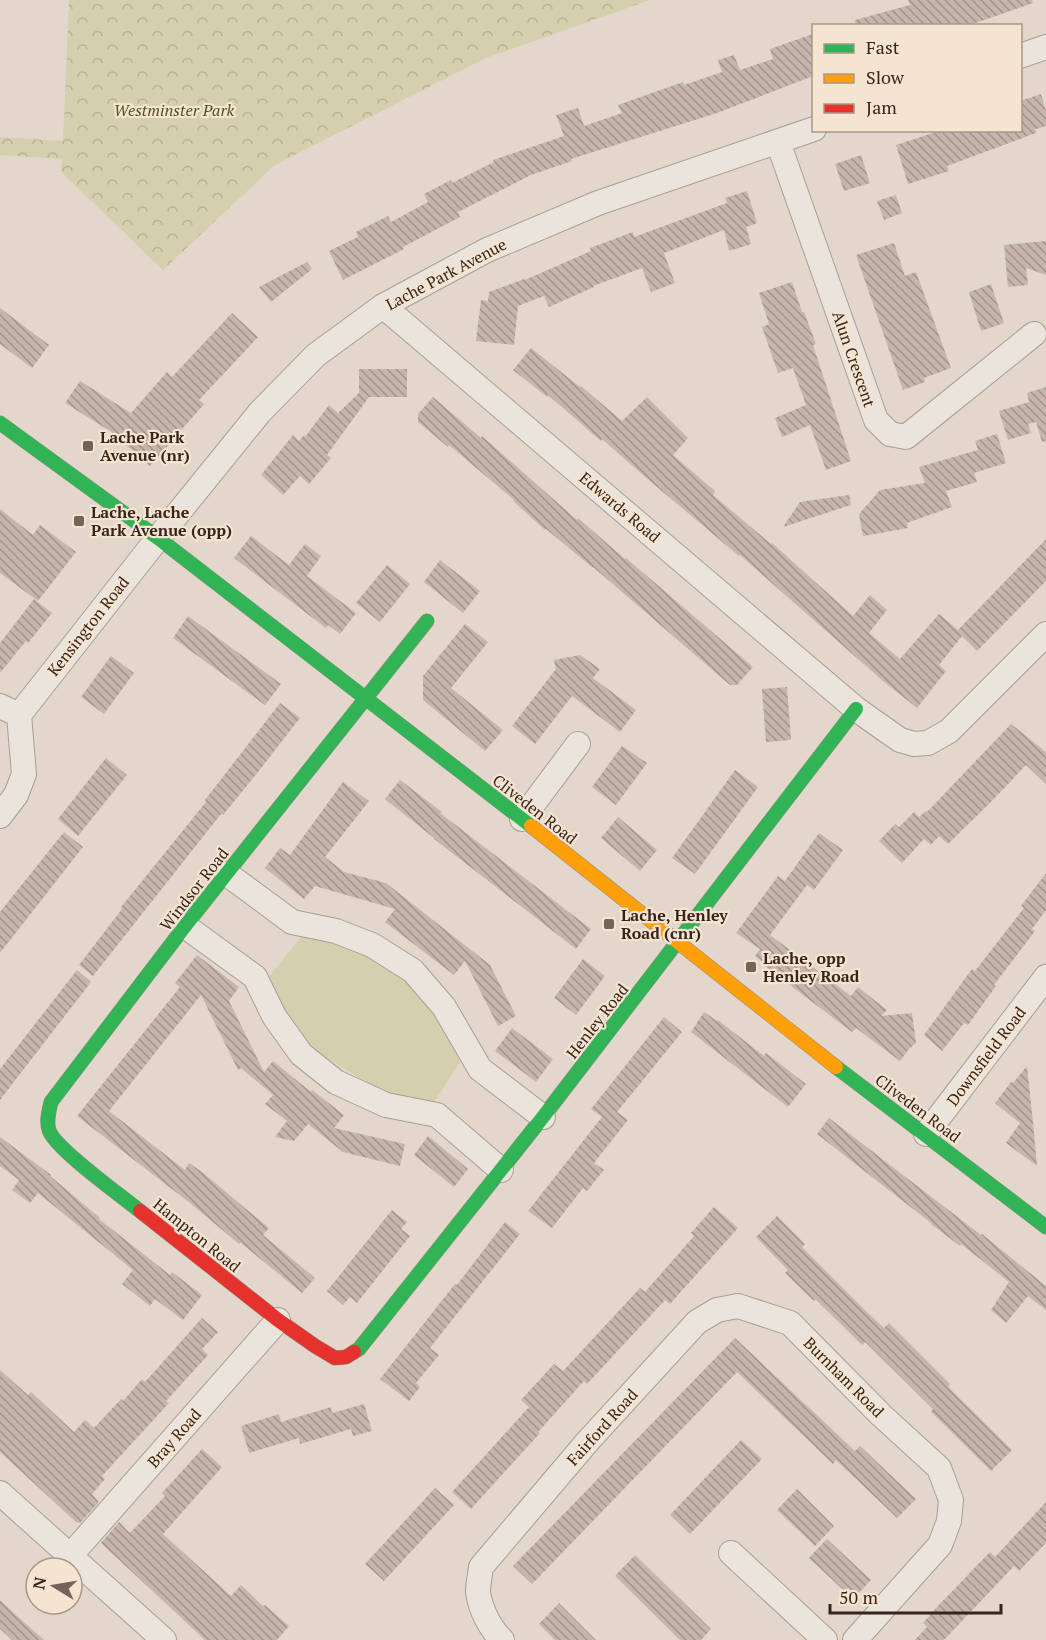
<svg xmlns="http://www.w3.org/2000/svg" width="1046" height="1640" viewBox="0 0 1046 1640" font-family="'PT Serif',serif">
<defs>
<pattern id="forest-crowns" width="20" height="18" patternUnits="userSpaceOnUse" patternTransform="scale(1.5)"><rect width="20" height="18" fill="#d6cfad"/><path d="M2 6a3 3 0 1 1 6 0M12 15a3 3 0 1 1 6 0" fill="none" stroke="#b8b294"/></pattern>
<pattern id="building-back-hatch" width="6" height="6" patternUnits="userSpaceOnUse" patternTransform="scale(1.5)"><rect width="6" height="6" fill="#c6b5ac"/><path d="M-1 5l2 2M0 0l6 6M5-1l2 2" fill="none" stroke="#a2938b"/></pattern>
</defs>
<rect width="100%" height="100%" fill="#e3d7cb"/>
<path fill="#d6cfad" d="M302,936l22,2 32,12 41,22 39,41 24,49 -26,40 -52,-10 -66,-41 -15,-16 -16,-23 -17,-34z"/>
<path fill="url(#forest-crowns)" d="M69,0h581l-164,58 -211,107 -112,105 -102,-98 1,-13 -62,-4v-18l63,4z"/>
<path fill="url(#building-back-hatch)" d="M908,0h124l1,3 -66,23h-111l-1,-6 55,-15z
M813,34v42l-96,37 -146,46 1,2 -41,14 -73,37 2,5 -57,30 1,2 -61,31 -14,-29 29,-14 -2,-5 32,-16 3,6 37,-20 -4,-8 27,-14 1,3 42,-21 -1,-2 71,-24 -8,-21 22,-7 6,18 38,-13 -4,-8 65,-23 1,3 38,-13 -4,-12 16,-5 6,15 33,-11 -3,-10z
M1041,94l5,17v15l-13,4h3v3l-89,33 2,5 -41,13 -12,-39 46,-15h78v-29z
M861,155l9,28 -26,8 -9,-27z
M747,191l10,32 -11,4 5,17 -22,7 -5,-21 -60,23 11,30 -24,9 -9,-24 -49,18 1,1 -45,20 -5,-11 -26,10 -4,39 -38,-4 5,-41 7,1 1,-9 35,-13 1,1 66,-29 -1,-3 43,-16 1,5 93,-34 -2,-5z
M896,195l6,18 -18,7 -7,-19z
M1046,241v34l-20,-7 2,17 -20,2 -4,-42z
M894,243l11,33 11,-4 35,96 -27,10 1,4 -22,8 -47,-135z
M307,262l5,7 -41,33 -12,-15z
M792,282l10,30h2l12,32 -3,1 38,116 -25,9 -16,-45 -28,12 -7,-19 31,-13 -13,-37 -15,5 -16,-46 7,-3 -10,-31z
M991,284l13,39 -23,8 -12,-39z
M0,308l49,37 -17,23 -32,-24z
M232,313l26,24 -59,63 5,4 -54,62 -40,-35 -45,-28 15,-22 51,32 36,-41 5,5z
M531,348l49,39 1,-1 41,35 25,-24 41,41 -15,17 42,36 -2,4 58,49 1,-1 81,73 17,-21 17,15 -18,23 31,26 39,-45 19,16 88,-91v42l-69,70 -15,-15 -23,29 7,6 -29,37 -34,-27 -143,-126 -1,1 -95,-80 -42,-37 -1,2 -53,-46 -1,2 -34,-27z
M359,369h48v28h-38l-42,58 4,3 -22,26 -9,-8 -17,19 -22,-20 32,-40 6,6 5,-6 1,2 24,-32 9,8 21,-20z
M1046,387v54l-4,1 -6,-20 -8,2 3,9 -23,7 -9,-29 30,-9 -2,-9z
M433,397l48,41 1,-2 95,84 1,-2 47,41 1,-1 127,109 -16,18h-7l-137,-118v1l-47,-39 -1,1 -32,-29 1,-1 -65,-55 -1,2 -30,-25v-8z
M997,434l9,29 -32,10 3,9 -31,9 6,16 -45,16 1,5 -45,8 -4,-22 21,-24 45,-7 -6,-16 59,-17 -3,-9z
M849,495l2,10 -68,22 17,-25z
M0,509l33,26 7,-10 36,27 -38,49 -38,-28z
M251,536l38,29 16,-21 16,12 -14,20 49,37 -16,21 -12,-9 -2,3 -92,-70z
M440,560l40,31 -17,22 -39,-31z
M387,565l23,19 -30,38 -24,-19z
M34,599l18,14 -24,30 -2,-2 -26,32v-30z
M188,616l93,68 -16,21 -92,-67z
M465,624l23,18 -37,46 52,42 -18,21 -62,-51v-24z
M580,655l20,14 -7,9 43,32 -16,22 -48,-36 -37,48 -23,-18 44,-57 -2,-9z
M111,656l23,17 -30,41 -23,-17z
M787,687l4,53 -25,2 -4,-53z
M280,703l20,15 -42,54 -35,43 -2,-1 -128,162 -14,-11 43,-56 -1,-2 85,-105 -1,-2z
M1011,724l35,28v32l-20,-19 -35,37 -43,42 -9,-8 -8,9 -7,-6 -22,24 -23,-22 16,-17 4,3 15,-15 5,5 7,-6 1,1z
M622,746l25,17 -31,42 -24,-18z
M106,758l21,17 -49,61 -20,-17z
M735,770l23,17 -63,87 -23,-16z
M400,780l42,32 -2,1 151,116 -15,20 -142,-110v-1l-49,-39z
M343,782l26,19 -44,56 19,15 42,11 104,82 26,51 -18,10 -33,-65 -11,14 -69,-53 10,-13 -80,-23 -11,13 -39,-31 15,-20 10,7z
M618,817l39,33 -17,21 -39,-33z
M64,832l19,15 -83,106v-41z
M819,833l24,17 -29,40 -7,-5 -37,50 81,61 7,-9 29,23 -6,6 31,-3 4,30 -7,6 -9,12 -44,-33 -4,4 -86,-65 1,-2 -12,-9 5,-7 -24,-16 42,-57 7,5z
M1046,873v37l-14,19 3,2 -41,54 2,1 -28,39 -4,-2 -22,28 -18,-16 48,-66 3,2 49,-63 -3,-2z
M197,955l42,32 -10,14 35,71 9,-11 38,31 1,-2 32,25 -10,13 71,16 -5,22 -57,-14 -35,-28 -14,17 -19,-4 12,-16 -22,-17 8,-9 -32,-27 -3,2 -37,-75 -92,116 76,59 4,-7 13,9 67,56 -6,7 52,43 -13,15 -61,-50 -2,1 -49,-41 -113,-87 103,-129 -5,-4z
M583,959l22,17 -29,39 -22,-17z
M77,970l14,12 -91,118v-31z
M704,1012l13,9 1,-1 46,36 2,-3 40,31 -18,23 -97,-75z
M664,1017l18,15 -65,80 11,8 -34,43 10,7 -17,21 -4,-3 -31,40 -24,-17 74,-94 -11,-8z
M512,1028l41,31 -17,23 -41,-31z
M1027,1066l6,56 4,44 -31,-23 14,-20 -25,-20 16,-21 2,1z
M829,1118l152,117 1,-1 64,52v24l-18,-14 -22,27 -15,-13 18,-28 -48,-38 -1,2 -29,-22v-1l-114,-89z
M428,1136l40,33 -14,18 -40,-32z
M0,1137l51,38 -1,1 50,42 -1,1 71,56 2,-3 30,23 -19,25 -28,-21 -5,7 -28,-22 11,-14 -95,-77 -8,10 -18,-13 7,-10 -19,-14z
M714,1207l24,21 -68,76 -5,-4 -78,84 -3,-3 -46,51 2,1 -69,76 -19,-17 77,-85 -8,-7 33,-36 9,7 77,-83 5,4 49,-56 -3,-3z
M392,1210l15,12 -6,7 9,7 -53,67 -7,-6 -7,8 -16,-14z
M777,1216l28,28 -3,3 65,65 17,16 5,-5 61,61 -2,3 64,63 -21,21 -60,-59 2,-3 -68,-67 -3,3 -47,-46 -1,2 -29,-28 3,-3 -32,-33z
M505,1222l15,12 -90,114 9,7 -23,28 4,4 -11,14 -29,-22 75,-95 2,1z
M202,1318l16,14 -16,17 6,6 -42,46 3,2 -67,73 3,3 -13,15 6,7v2l-18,20 -2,-1 -1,1 -77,-71v-82l28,25 3,-3 43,40 11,-12 9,8 27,-29 2,2 19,-22 3,3z
M735,1338l120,113 5,-5 56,53 -19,19 -61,-58 -3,4 -96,-92 -205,212 -19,-18z
M364,1404l8,27 -19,5 -2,-7 -51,15 -1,-6 -50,15 -8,-27 38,-12 2,8 50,-15 1,6z
M741,1440l21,19 -72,75 -20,-19z
M202,1449l20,18 -59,67 68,62 10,-11 22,21 2,-1 24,21 -12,14h-72l-104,-97 18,-21 11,11 35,-37 -3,-3z
M435,1488l19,17 -70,76 -19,-17z
M797,1489l37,37 -19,20 -38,-36z
M1046,1502v41l-27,28 -5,-5 -70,74h-29l12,-13 -4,-4 13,-15 54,-56 5,5z
M827,1539l44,41 -18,19 -44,-41z
M635,1555l76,74 -10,11h-21l-65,-64z
M0,1600l16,15 28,25h-32l-12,-11z
M559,1603l37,37h-41l-16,-16z"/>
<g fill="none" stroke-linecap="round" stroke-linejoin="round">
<defs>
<path id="street" d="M1020,56l26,-9
M778,142l98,278 14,14 16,3 128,-103
M383,306l473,403 44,31 14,4 14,-1 21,-12 97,-97
M0,706l19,9
M19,715l139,-177 102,-126 56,-57 67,-49 104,-56 111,-47 216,-74
M0,816l16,-21 8,-21 -5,-59
M522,819l56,-75
M227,874l65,48 44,9 36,14 41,26 31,36 36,62 63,48
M185,926l70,51 19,39 27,38 35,28 50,23 51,10 64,55
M926,1134l120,-157
M0,1493l164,147
M731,1553l94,87
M70,1556l208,-236
M502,1640c-12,-12 -22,-31 -24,-48 0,-8 2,-17 3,-25l107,-126 109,-119 20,-12 21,-4 52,17 91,92 58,53 12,32 -2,21 -9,24 -85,95"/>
<path id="fast" d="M0,423l158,115 373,288
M836,1067l210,160
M140,1211c-17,-14 -86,-63 -91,-81 -3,-9 0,-19 2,-28l134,-176 242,-305
M354,1352l5,-3 184,-232 313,-408"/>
<path id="slow" d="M531,826l305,241"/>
<path id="jam" d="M140,1211l138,109 37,26 20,12 11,-1 8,-5"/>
</defs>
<use href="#street" stroke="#a89d94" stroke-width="26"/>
<use href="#fast" stroke="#988c84" stroke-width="15"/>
<use href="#slow" stroke="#988c84" stroke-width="15"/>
<use href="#jam" stroke="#988c84" stroke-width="15"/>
<use href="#street" stroke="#ebe4dd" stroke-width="24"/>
<use href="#fast" stroke="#30b455" stroke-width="14"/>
<use href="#slow" stroke="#ff9f0a" stroke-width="14"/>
<use href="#jam" stroke="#e5322d" stroke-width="14"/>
</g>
<g fill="#73635a" stroke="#f5e4d0" stroke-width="2">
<rect x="82" y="440" width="12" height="12" rx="3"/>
<rect x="73" y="515" width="12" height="12" rx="3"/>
<rect x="603" y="918" width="12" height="12" rx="3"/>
<rect x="745" y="961" width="12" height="12" rx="3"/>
</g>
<g text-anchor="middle" stroke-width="4.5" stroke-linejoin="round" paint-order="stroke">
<g font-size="16" font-style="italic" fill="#4f5223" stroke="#f5e4d0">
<text x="174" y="116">Westminster Park</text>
</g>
<g font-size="16" fill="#36241d" stroke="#f5e4d0">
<text transform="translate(446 274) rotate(-28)" y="6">Lache Park Avenue</text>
<text transform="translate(854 359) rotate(71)" y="6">Alun Crescent</text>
<text transform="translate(620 507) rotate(40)" y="6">Edwards Road</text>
<text transform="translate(88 626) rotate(-52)" y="6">Kensington Road</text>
<text transform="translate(535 809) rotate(38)" y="6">Cliveden Road</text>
<text transform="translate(194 889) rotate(-52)" y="6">Windsor Road</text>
<text transform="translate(597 1021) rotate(-52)" y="6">Henley Road</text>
<text transform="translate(986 1056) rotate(-53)" y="6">Downsfield Road</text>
<text transform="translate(918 1108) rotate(37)" y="6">Cliveden Road</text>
<text transform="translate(197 1235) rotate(39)" y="6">Hampton Road</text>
<text transform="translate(844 1377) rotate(45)" y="6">Burnham Road</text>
<text transform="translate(602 1427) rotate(-48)" y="6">Fairford Road</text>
<text transform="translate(174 1438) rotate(-49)" y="6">Bray Road</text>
</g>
<g font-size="16" font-weight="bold" fill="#36241d" stroke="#f5e4d0" text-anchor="start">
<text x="100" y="443">Lache Park<tspan x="100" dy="18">Avenue (nr)</tspan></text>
<text x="91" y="518">Lache, Lache<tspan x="91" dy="18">Park Avenue (opp)</tspan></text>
<text x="621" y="921">Lache, Henley<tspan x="621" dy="18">Road (cnr)</tspan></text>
<text x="763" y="964">Lache, opp<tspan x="763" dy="18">Henley Road</tspan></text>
</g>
</g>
<rect x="812" y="24" width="210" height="108" fill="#f5e4d0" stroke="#a99788" stroke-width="1.5"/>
<rect x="824" y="44" width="30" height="9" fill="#30b455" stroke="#a99788" stroke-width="1.5"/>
<text x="866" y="54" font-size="18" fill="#36241d">Fast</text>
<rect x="824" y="74" width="30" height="9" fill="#ff9f0a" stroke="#a99788" stroke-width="1.5"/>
<text x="866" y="84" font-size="18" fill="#36241d">Slow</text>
<rect x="824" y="104" width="30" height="9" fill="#e5322d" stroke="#a99788" stroke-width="1.5"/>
<text x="866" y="114" font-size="18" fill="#36241d">Jam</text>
<g transform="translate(54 1586) rotate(281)"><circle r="28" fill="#f5e4d0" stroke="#a99788" stroke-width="1.5"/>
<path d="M0-4.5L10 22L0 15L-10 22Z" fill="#73635a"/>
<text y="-9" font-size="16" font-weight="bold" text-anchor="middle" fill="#36241d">N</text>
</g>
<path d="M830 1604v9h171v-9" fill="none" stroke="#36241d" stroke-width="3"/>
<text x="839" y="1604" font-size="18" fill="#36241d" stroke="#f5e4d0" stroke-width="4.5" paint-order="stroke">50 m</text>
</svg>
